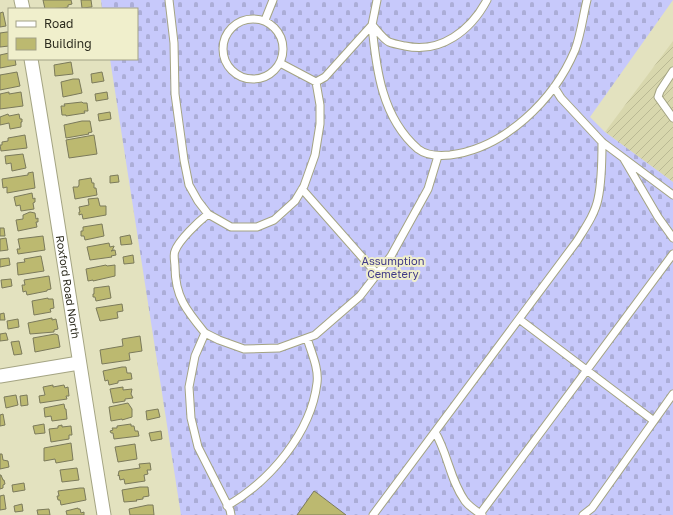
<svg xmlns="http://www.w3.org/2000/svg" width="673" height="515" viewBox="0 0 673 515" font-family="'Golos Text',sans-serif">
<defs>
<pattern id="industrial-furrows" width="10" height="10" patternUnits="userSpaceOnUse"><rect width="10" height="10" fill="#d8d7ad"/><path d="M-1 1l2-2M0 10L10 0M9 11l2-2" fill="none" stroke="#bab994"/></pattern>
<pattern id="cemetery-stones" width="16" height="16" patternUnits="userSpaceOnUse"><rect width="16" height="16" fill="#c7c9fb"/><path d="M2 7V4a2 2 0 0 1 4 0v3zM10 15v-3a2 2 0 0 1 4 0v3z" fill="#abadd7"/></pattern>
</defs>
<rect width="100%" height="100%" fill="#e3e2bf"/>
<path fill="url(#industrial-furrows)" d="M673,41v141l-68,-50z"/>
<path fill="url(#cemetery-stones)" d="M101,0h572l-83,117 15,15 68,50v333h-492l-71,-456h27v-50h-35z"/>
<path fill="#bcb970" stroke="#7b7a5b" d="M43,0h28l1,4 -4,1v2l-4,1 -19,1z
M81,0h10l1,7 -10,1z
M3,12l3,14 -6,1v-14z
M7,32h2v14l-9,1v-14z
M9,53v6h6l1,6 -16,3v-13z
M71,62l2,12 -18,2 -1,-11z
M17,72l3,14 -20,4v-15z
M102,72l2,9 -12,2 -1,-9z
M73,79h6l3,14 -19,4 -2,-15z
M9,92v2l12,-2 2,14 -23,3v-15z
M107,92l1,7 -12,2 -1,-7z
M82,102l1,1h4l1,8h-4l1,2 -19,3v-1h-4l-1,-9h4l-1,-2z
M110,112l1,7 -12,2 -1,-7z
M8,114l1,2 10,-2 1,5h2v3h-1v5l-11,2 -1,-6 -9,2v-8z
M82,121h8l2,11 -4,1 1,1 -23,4 -2,-13z
M25,135l2,13 -26,3 -1,-6h2v-3l6,-1v-3z
M94,135l3,19 -28,4 -3,-18z
M23,154l3,14 -14,3 -1,-8 -5,1 -1,-8z
M33,172l2,16 -28,5v-6l-4,1 -1,-9 26,-4v-2z
M118,175l1,7 -9,1v-7z
M91,178l1,5h2v5h2l1,7 -22,4 -2,-12h5l1,-2v-5z
M32,193l1,6 2,-1v4l-2,1 1,6 -13,2 -1,-6 -4,1 -2,-9z
M98,198l2,8h6v9l-23,4 -1,-5 -3,1v-3h1l-1,-5 10,-2 -1,-6z
M30,212l5,1 1,6 2,-1v4h-2l1,5 -19,4 -2,-11 7,-1v-4z
M102,224l2,12 -19,4 -1,-4h-3v-5h2v-4z
M0,228h4l1,8h-5z
M130,235l2,9 -11,1 -1,-8z
M43,236l2,14 -27,4 -1,-5h3l-2,-10z
M6,238l2,12 -8,1v-12z
M109,243l1,4 4,-1v1l-1,1v2l-2,1 4,-1 1,5 -5,1 1,1 -22,3 -3,-13z
M133,255l1,8 -10,1 -1,-7z
M41,256l3,15 -26,4 -1,-12 8,-1 -1,-3z
M9,258l1,7 -10,2v-8z
M106,265l1,1 8,-1v11l-22,5v-1l-5,1 -2,-12z
M49,276l2,13 -4,1v1l-20,4 -1,-4 -3,1 -1,-7h3l-1,-5z
M11,279l1,7 -10,2 -1,-8z
M109,286l2,12 -15,3 -1,-4h-2v-3h1v-6z
M48,298v1h5l1,9 -4,1 1,3 -17,3 -2,-14z
M122,304l1,7 -6,1 1,6 -18,3 -4,-13z
M4,313l1,7h-5v-6z
M52,318v2l4,-1 2,10 -4,1v2l-24,2 -2,-11z
M18,319l1,8 -11,2 -1,-8z
M6,333l2,7 -8,1v-7z
M55,334l3,1 2,12 -25,5 -2,-14z
M140,336l2,15 -13,2 1,7 -28,4 -2,-14 23,-4 -1,-7z
M19,341l3,13 -8,1 -3,-13z
M122,367h4l1,6h4l1,6 -14,2v2l-9,2 -1,-5 -3,1 -2,-10z
M53,385v2l11,-2 1,3 3,-1 1,9h-3l1,3 -27,4 -1,-7 6,-1 -2,-8z
M123,387v3l9,-1 -1,5 2,4 -8,1v2l-12,2 -3,-14z
M16,395l2,10 -12,3 -2,-11z
M27,395l1,10 -7,1 -1,-10z
M128,403l4,6v8l-10,3v-1l-11,2 -2,-14z
M64,404l1,5h1l1,10 -15,2 -1,-5 -6,1 -1,-9z
M158,409l2,8 -13,3 -1,-9z
M3,414l2,11 -5,1v-11z
M44,424l1,9 -10,1 -2,-8z
M131,424v2h3l1,5h3l1,5 -25,3 -1,-6h-2l-1,-2 3,-1 -1,-2h5v-2z
M62,425v2l9,-1 1,9h-3v4l-18,3 -2,-13 9,-1v-2z
M161,431l1,8 -11,2 -2,-8z
M71,443l2,17 -17,3 -1,-4 -11,2v-13z
M135,444l2,15 -19,3 -3,-15z
M0,454h2l1,6 5,1 1,6 -9,2z
M150,463l1,7h-4l1,4 -4,1 1,6 -20,3 -1,-5 -4,1 -1,-5 -1,1 1,-5 21,-3 -1,-4z
M77,468l2,12 -17,2 -2,-12z
M0,475h1l2,5h1l1,4 -2,1v3l-3,1z
M24,483l1,7 -12,2 -1,-7z
M140,487h8l1,9 -6,1v2l-7,1 1,1 -13,1 -2,-12z
M80,488h4l2,12 -25,5 -1,-5h-2l-1,-4h2l-1,-5z
M314,491l3,2 29,22h-49z
M4,495l2,14 -6,1v-14z
M22,504l1,7 -8,1 -1,-6z
M148,505h5l1,10h-24l-1,-6z
M78,508v1h2l1,4 3,-1v3h-17l-1,-4z
M49,509l1,6h-12l-1,-5z"/>
<g fill="none" stroke-linecap="round" stroke-linejoin="round">
<defs>
<path id="lane" d="M169,0l5,43 1,51 9,66 5,25 9,16 10,13 23,13h26l17,-7 21,-19 9,-15 11,-31 5,-31v-19l-4,-23 -36,-19
M223 49a30 30 0 1 1 60 0a30 30 0 1 1-60 0Z
M265,20l8,-20
M372,25c4,44 10,93 46,124 9,7 22,7 32,6 55,-7 104,-55 125,-105 6,-16 8,-34 12,-50
M372,25c5,5 11,14 17,17 5,2 11,3 16,4 36,8 66,-16 82,-46
M673,71l-13,20 -2,6 15,21
M316,82l9,-5 47,-52 5,-25
M602,142l71,53
M624,159l34,58 15,21
M302,189l75,85
M208,214c-10,8 -29,26 -33,37 -2,4 0,11 0,16 0,30 12,44 30,66l-10,23 -6,31 2,31 7,29 32,63 1,5
M519,319l135,102
M205,333l14,7 25,9 35,-1 36,-13 45,-39 31,-40 37,-67 10,-33
M435,432c13,22 15,48 30,69 4,5 11,10 17,14
M227,506c43,-25 84,-73 90,-123 2,-15 -6,-31 -10,-45
M480,514l193,-260
M373,515l204,-274c8,-13 18,-27 21,-42 4,-18 4,-38 4,-57l-41,-44 -7,-11
M583,515l9,-7 81,-114"/>
<g id="street">
<path d="M21,0l2,9"/>
<path id="s1" d="M31,59c26,152 48,304 73,456"/>
<path d="M0,376l79,-13"/>
</g>
</defs>
<use href="#lane" stroke="#a4a483" stroke-width="9"/>
<use href="#street" stroke="#a4a483" stroke-width="15"/>
<use href="#lane" stroke="#fff" stroke-width="7"/>
<use href="#street" stroke="#fff" stroke-width="13"/>
</g>
<g text-anchor="middle" stroke-width="4" stroke-linejoin="round" paint-order="stroke">
<g font-size="11" fill="#403a87" stroke="#f0efcc">
<text x="393" y="265">Assumption<tspan x="393" dy="13">Cemetery</tspan></text>
</g>
<g font-size="11" fill="#2c2b1e" stroke="#f0efcc">
<text dy="4" stroke="none"><textPath href="#s1" startOffset="231">Roxford Road North</textPath></text>
</g>
</g>
<rect x="8" y="8" width="130" height="52" fill="#f0efcc" stroke="#a2a186"/>
<rect x="16" y="21" width="20" height="6" fill="#ffffff" stroke="#a2a186"/>
<text x="44" y="28" font-size="12" fill="#2c2b1e">Road</text>
<rect x="16" y="38" width="20" height="12" fill="#bcb970" stroke="#a2a186"/>
<text x="44" y="48" font-size="12" fill="#2c2b1e">Building</text>
</svg>
